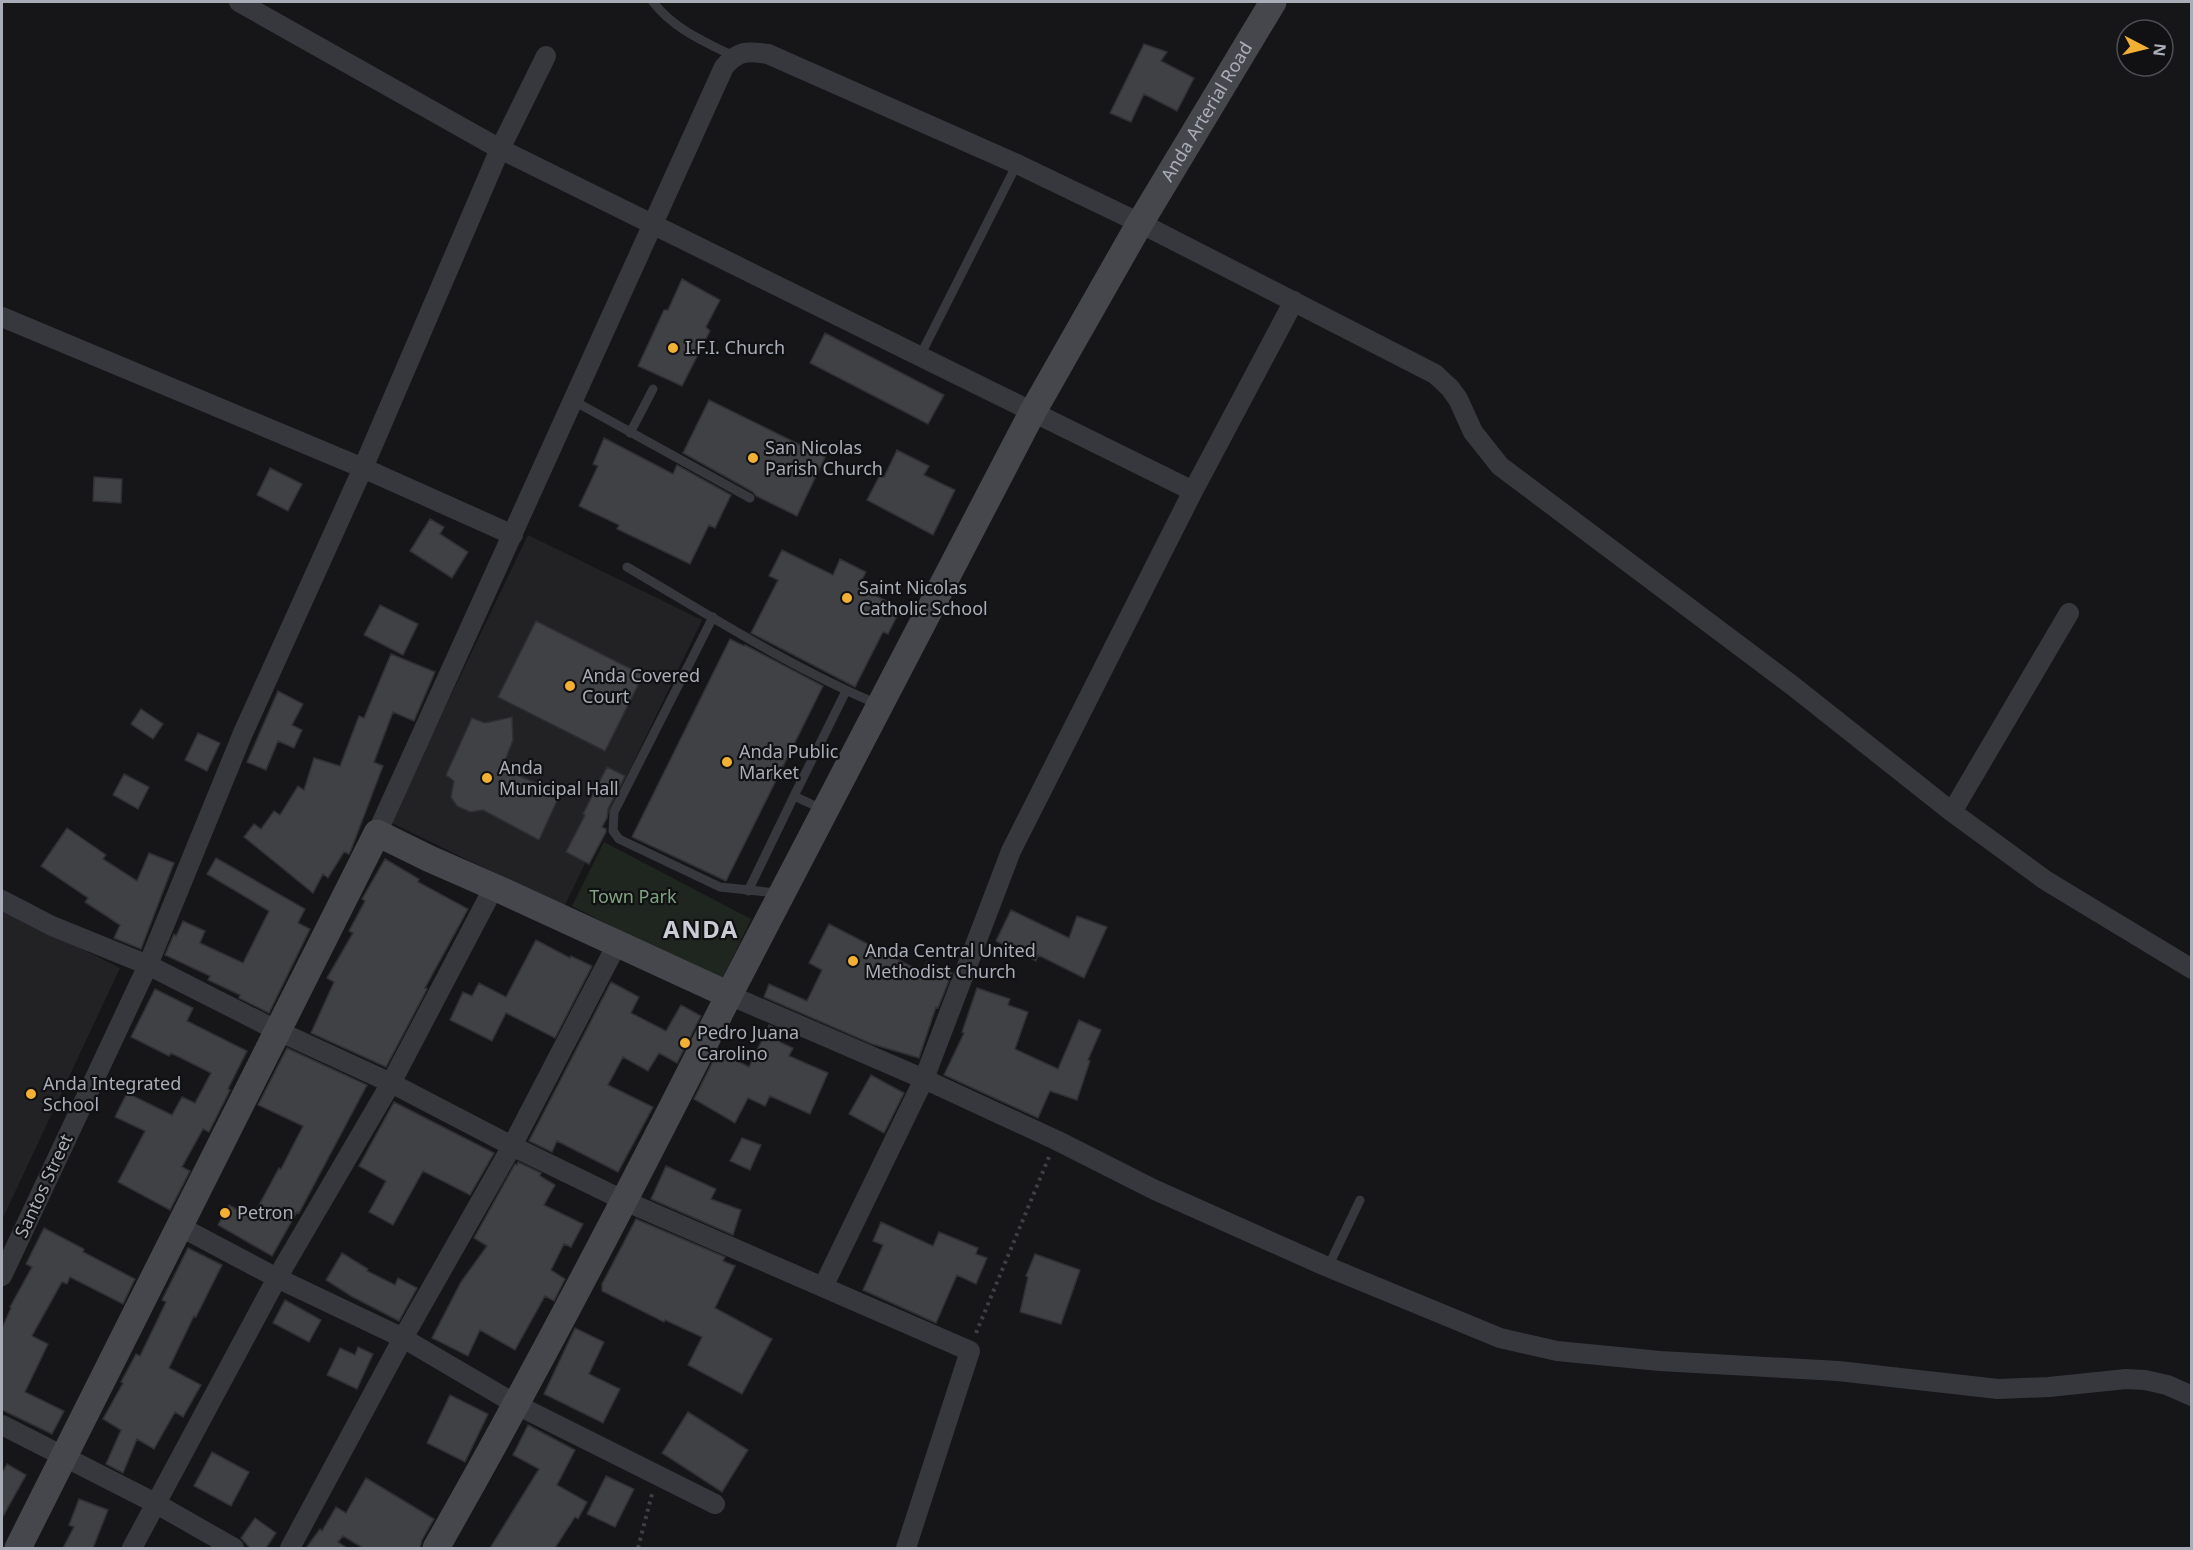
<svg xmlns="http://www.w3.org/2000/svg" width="2193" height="1550" viewBox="0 0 2193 1550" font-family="'Noto Sans',sans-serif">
<rect width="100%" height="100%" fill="#161618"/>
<path fill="#222225" d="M528,535l174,85 -138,287 -174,-85z
M2,909l118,59 -118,252z"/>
<path fill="#1e261f" d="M604,842l147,77 -30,63 -149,-76z"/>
<path fill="#404145" stroke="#303034" stroke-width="1.5" d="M1144,44l23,8 -6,9 33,17 -17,33 -33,-17 -13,28 -21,-9z
M682,279l38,21 -14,27 4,4 -28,55 -44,-20 26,-56h4z
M825,333l119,62 -16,29 -118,-61z
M709,400l116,57 -28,59 -41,-20 -3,-4 -70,-39z
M604,438l69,36 4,-9 54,30 -16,33 -6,-3 -19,39 -73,-35 2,-4 -40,-19 19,-40 -5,-2z
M897,450l32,16 -5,9 31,15 -22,45 -66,-35 13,-25 4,2z
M270,468l32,16 -14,27 -31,-16z
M94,477l28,2 -1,24 -28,-2z
M430,519l14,8 -4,7 28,18 -16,26 -42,-27z
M782,550l51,25 7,-16 26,13 -8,15 43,21 -13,26 -5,-2 -28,55 -104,-54 27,-53 -9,-4z
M380,605l38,19 -15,31 -39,-20z
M536,621l107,54 -38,76 -107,-54z
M730,639l14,7 1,-1 78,41 -97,195 -94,-44z
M391,654l44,18 -21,49 -21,-9 -19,50 9,4 -32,84 -2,4 -5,-2 -16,26 -5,-4 -10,19 -69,-56 10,-13 7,5 13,-18 6,4 18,-29 6,4 10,-32 26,8 19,-50 5,2z
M278,691l25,13 -11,21 10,5 -8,18 -16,-7 -12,29 -19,-8z
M141,709l22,15 -10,15 -22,-15z
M512,717l1,23 -11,28 58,26 -21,46 -56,-30 -13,2 -13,-6 -6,-9 3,-16 -8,-6 26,-57 13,5z
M198,733l22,10 -13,28 -22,-11z
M607,767l18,9 -17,33 -1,9 -5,9 4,2v3l-17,32 -23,-12 19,-37 -2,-1z
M124,774l25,13 -11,22 -25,-14z
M67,828l39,27 -3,4 34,22 12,-28 25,10 -33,86 -27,-11 6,-13 -35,-23 3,-4 -47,-32z
M216,858l89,51 -7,14 12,6 -41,84 -30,-15 1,-3 -32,-15 2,-4 -45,-21 9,-21 2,2 7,-15 22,10 -5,12 43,20 26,-52 -62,-37z
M385,859l34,20 -1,3 50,27 -43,79 2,1 -41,78 -75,-34 23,-51 -7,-4 26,-45 -4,-2 16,-30 -3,-2z
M1011,910l58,28 8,-22 30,11 -23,51 -46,-23 -2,6 -40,-20z
M829,924l93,48 5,-10 25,11 -14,35 -2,-1 -17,51 -47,-14 -108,-47 5,-13 38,17 15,-31 -13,-7z
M536,940l34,18 1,-2 21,10 -37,72 -49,-25 -14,28 -42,-21 13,-28 9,4 7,-13 27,14z
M611,982l28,15 -8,16 35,18 15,-26 20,11 -24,47 -18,-10 -11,18 -25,-14 -15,28 45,22 -35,65 -61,-31 -5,11 -23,-11z
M977,988l33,11 -2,6 20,7 -13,37 43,20 21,-49 22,10 -13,30 2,1 -13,39 -27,-9 -12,27 -94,-43 20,-42 -2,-1z
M155,989l38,19 -6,13 60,30 -19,38 2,1 -21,42 -6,-3 -21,38 8,4 -20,39 -52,-28 27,-51 -30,-14 12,-24 45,22 10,-18 13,6 16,-30 -40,-20 -2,3 -38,-19z
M769,1025l15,7 -4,10 13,6 -4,8 39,17 -18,41 -40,-18 -5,10 -17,-8 -13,25 -41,-24 24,-48 31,16z
M287,1048l80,37 -68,128 -2,-1 -25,44 -54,-31 11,-20 23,13 27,-50 2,1 22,-43 -45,-21z
M871,1075l33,18 -20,40 -35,-19z
M394,1102l100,51 -24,42 -47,-24 -30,54 -24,-13 17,-31 -27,-15z
M742,1138l19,7 -11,25 -20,-9z
M518,1162l23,11 -1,3 15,9 -11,20 39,19 -12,23 -7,-3 -13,26 14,9 -11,22 -9,-5 -30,54 -35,-20 -12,26 -36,-18 29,-56 26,-36 -13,-8 41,-74 2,1z
M666,1166l50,23 -5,10 30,11 -8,25 -82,-36z
M636,1219l89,38 -2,4 12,5 -20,42 57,31 -30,55 -54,-29 14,-28 -37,-17 -1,2 -62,-31v-7z
M881,1222l52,24 6,-14 39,16 -2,6 11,4 -11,26 -19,-9 -21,48 -73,-33 20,-45 -10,-4z
M44,1228l40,21 -1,3 52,27 -12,25 -53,-27 -3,7 -5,-2 -30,54 16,8 -23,48 39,19 -12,23 -50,-24v-82l9,-20 -1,-1 22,-40 -6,-3z
M188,1248l34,17 -26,52 -2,-1 -25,52 32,17 -18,32 -8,-5 -21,37 -17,-10 -14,34 -17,-9 15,-34 -18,-11 20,-36 -2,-1 15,-28 4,2 26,-54 -4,-2z
M342,1253l26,16 -1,2 28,14 3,-7 19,10 -18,33 -48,-25 -25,-16z
M1035,1254l45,16 -19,54 -41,-12 8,-35 -2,-1z
M285,1300l36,20 -12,22 -36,-19z
M575,1328l29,14 -15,32 31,15 -17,34 -59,-29z
M358,1347l15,7 -16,35 -30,-14 13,-27 15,7z
M450,1395l38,19 -23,48 -38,-19z
M688,1412l60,38 -26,42 -60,-39z
M528,1425l47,25 -18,35 30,17 -9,17 -3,-2 -20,31h-65l49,-79 -26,-14z
M212,1452l37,20 -18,34 -37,-20z
M7,1464l19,11 -24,43v-45z
M606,1476l28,13 -19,38 -28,-13z
M366,1478l68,41 -12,21 -2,8h-57l-20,-12 -5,6 9,6h-41l14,-19 2,2 14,-24 10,6z
M79,1499l29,11 -15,38h-30l11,-21 -5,-2z
M255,1518l21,15 -10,15h-16l-9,-10z"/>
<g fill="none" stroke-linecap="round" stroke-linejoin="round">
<path stroke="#3d3f44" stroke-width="4" stroke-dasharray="3 4.5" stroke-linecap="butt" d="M976,1333l73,-176
M638,1548l14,-54"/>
<path stroke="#37383d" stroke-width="9" d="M653,2c21,27 50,39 80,54
M920,356l97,-192
M574,401l176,97
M630,433l23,-44
M627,567c82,48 163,100 250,137
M713,617l-99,195 -1,19 6,8 101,48 57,6
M822,809l-28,-13 52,-105
M748,891l46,-95
M1328,1267l32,-67"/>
<path stroke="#37383d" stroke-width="20" d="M239,2l261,147 693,342
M546,56l-46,93 -137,319 -120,265 -95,232 128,65 115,53 121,63 113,55 345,150 -64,197
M2,317l361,151 150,67
M1952,812l117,-199
M377,833l347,-766c14,-17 24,-16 44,-13l249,110 123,59 295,151 15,14 8,11 15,33 27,34 293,220 159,126 93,68 147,89
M2,900l50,26 96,39 -146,311
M729,995l195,84 132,61 99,50 168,75 177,73 57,13 103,10 178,10 160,18 51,-2 77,-8 19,1 22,5 25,11
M179,1226l98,52 126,60 114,67 198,99
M823,1287l101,-208 87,-228 182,-360 101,-190
M2,1425l153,78 79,45
M132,1548l145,-270 114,-195 103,-196
M290,1548l113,-210 109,-192 105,-202"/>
<g stroke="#45474d" stroke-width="27">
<path id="s1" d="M18,1548l359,-715 53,26 64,28 235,108 303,-582 108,-190 133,-221"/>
<path d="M436,1548c103,-181 199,-366 293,-553"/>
</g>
</g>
<g fill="#f2b134" stroke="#111113" stroke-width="2">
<circle cx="673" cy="348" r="6"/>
<circle cx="753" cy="458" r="6"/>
<circle cx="847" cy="598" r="6"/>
<circle cx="570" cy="686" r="6"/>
<circle cx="727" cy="762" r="6"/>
<circle cx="487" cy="778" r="6"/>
<circle cx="853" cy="961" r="6"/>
<circle cx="685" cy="1043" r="6"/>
<circle cx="31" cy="1094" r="6"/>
<circle cx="225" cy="1213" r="6"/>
</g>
<g text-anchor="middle" stroke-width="4.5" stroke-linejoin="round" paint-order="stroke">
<g font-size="18" fill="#a8adb8" stroke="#111113">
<text dy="6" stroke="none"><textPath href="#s1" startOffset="2192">Anda Arterial Road</textPath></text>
<text transform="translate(44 1186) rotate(-65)" y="6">Santos Street</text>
</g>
<g font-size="18" fill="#a8adb8" stroke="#111113" text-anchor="start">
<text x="685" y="354">I.F.I. Church</text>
<text x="765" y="454">San Nicolas<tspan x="765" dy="21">Parish Church</tspan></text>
<text x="859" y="594">Saint Nicolas<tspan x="859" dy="21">Catholic School</tspan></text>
<text x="582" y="682">Anda Covered<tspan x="582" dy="21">Court</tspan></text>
<text x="739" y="758">Anda Public<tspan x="739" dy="21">Market</tspan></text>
<text x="499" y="774">Anda<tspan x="499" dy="21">Municipal Hall</tspan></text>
<text x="865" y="957">Anda Central United<tspan x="865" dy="21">Methodist Church</tspan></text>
<text x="697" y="1039">Pedro Juana<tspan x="697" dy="21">Carolino</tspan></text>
<text x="43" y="1090">Anda Integrated<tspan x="43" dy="21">School</tspan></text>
<text x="237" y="1219">Petron</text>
</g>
<g font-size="18" fill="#7fa381" stroke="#111113">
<text x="633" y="903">Town Park</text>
</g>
<g font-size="24" font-weight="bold" letter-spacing="1.5" fill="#c9ccd4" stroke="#111113">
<text x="701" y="938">ANDA</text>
</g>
</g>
<rect width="2193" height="1550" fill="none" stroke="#a8adb8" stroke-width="6"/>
<g transform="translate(2145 48) rotate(97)"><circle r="28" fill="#111113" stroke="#4d4f55" stroke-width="1.5"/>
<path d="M0-4.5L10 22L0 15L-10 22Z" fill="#f2b134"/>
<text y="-9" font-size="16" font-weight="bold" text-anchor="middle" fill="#a8adb8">N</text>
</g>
</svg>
